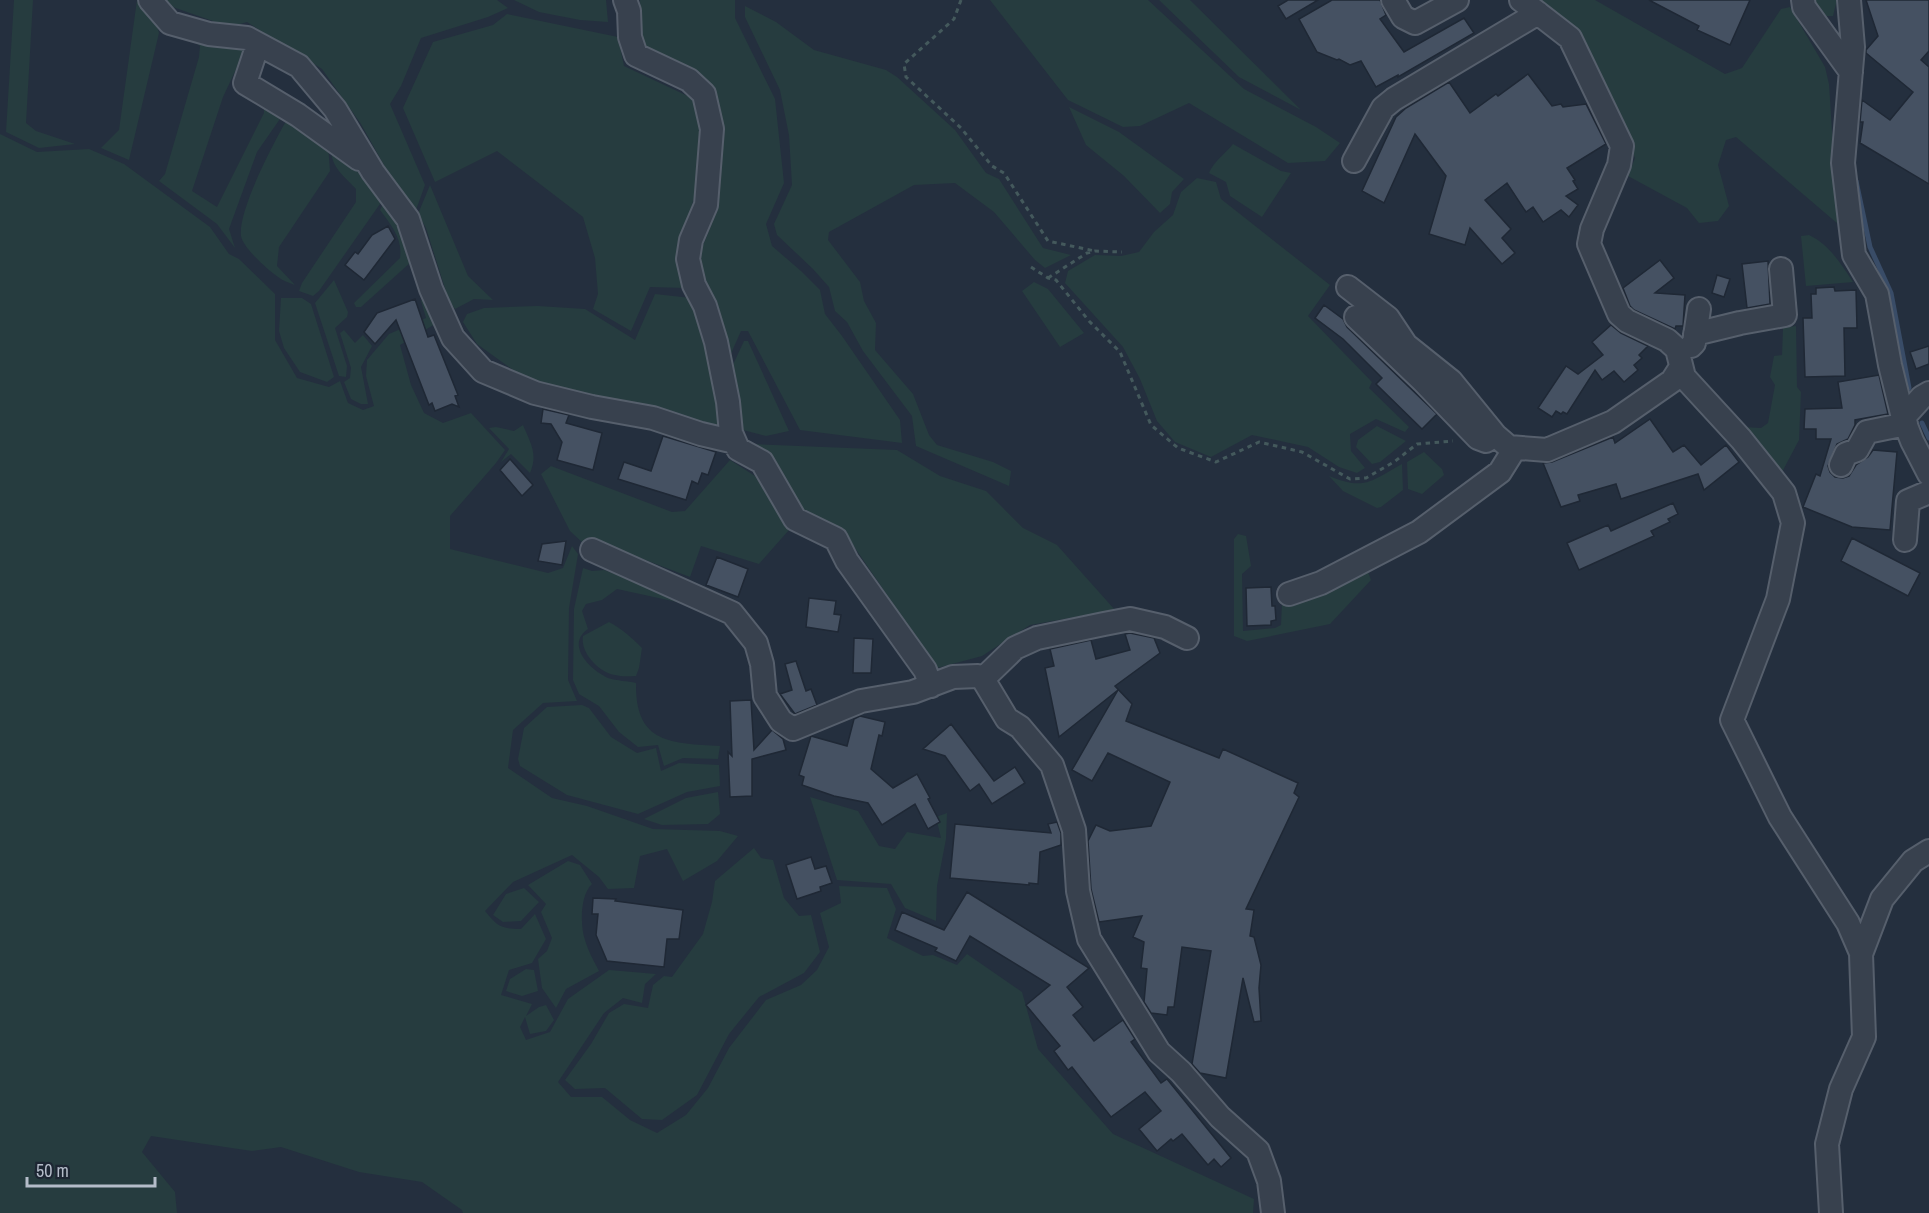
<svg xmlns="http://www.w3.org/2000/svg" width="1929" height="1213" viewBox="0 0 1929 1213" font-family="'Archivo Narrow',sans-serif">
<rect width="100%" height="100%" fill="#242f3e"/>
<path fill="#263c3f" d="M14,0h19l-7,123 10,8 39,13 -36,4 -33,-16z
M137,0l18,19 4,14 -30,127 -28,-12 18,-18z
M163,0h334l11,8 -20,9 -67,21 -20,48 -11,18 35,81 -9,25 -17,-18 -38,-68 -39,-55 -75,-47 -17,5 -63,-22z
M514,0h92l2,22 -28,-2 -41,-8z
M640,0h95v18l40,81 9,84 -18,41 6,22 29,25 19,19 5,24 17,22 58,84 2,23 -102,-13 -52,-99h-7l-12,27 -11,-51 -11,-21 -7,-26 1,-10 16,-39 4,-59 -7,-54 -14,-25 -54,-25 -5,-17z
M990,0h158l96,89 72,38 24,16 -15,18 -37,2 -99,-60 -49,23 -17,1 -55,-27z
M1159,0h31l111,110 -62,-33z
M1538,0h57l130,74 17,-6 39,-59 9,-2 35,60 4,17 9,140 -102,-87 -10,3 -8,25 11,41 -11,15 -19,2 -12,-15 -59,-32 7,-18 -21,-52z
M1811,0h26l-4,16h-13z
M745,6l31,16 38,28 72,20 11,7 58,53 31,43 13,6 44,69 28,7 -26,13 -10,-8 -41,-48 -39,-29 -41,2 -85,47 -1,8 32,42 4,19 12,22 -1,27 38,44 16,41 8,10 56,17 18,9 -2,15 -93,-40 -4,-30 -49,-65 -16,-29 -12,-11 -6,-24 -16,-18 -36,-34 -3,-11 18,-39 -3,-50 -9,-45 -35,-73z
M507,14l111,23 6,29 70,33 6,15 -4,77 -18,61 7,36 -35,-1 -19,44 -38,-22 5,-15 -3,-36 -12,-41 -86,-66 -62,31 -32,-74 30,-66 60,-17z
M188,35l53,11 4,4 -22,47 -31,94 25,16 47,-94v-8l18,11 -25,36 -28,77 6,19 -18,-24 -58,-43 6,-7 34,-117 1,-11z
M1069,107l50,25 65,47 -12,13 -2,12 -10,9 -36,-37 -38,-31z
M292,122l36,23 2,26 -51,76 -2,19 18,19c-5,-2 -12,-4 -17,-8 -10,-7 -35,-29 -37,-41 -3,-25 31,-90 44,-113z
M0,134l37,18 52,-3 35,15 86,63 19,27 10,5 36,35v46l22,38 32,9 11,-6 8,22 15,7 11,-4 -8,-30 1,-16 22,-26 37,-16 -5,-17 3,-4 11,27 -35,21 11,40 13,28 19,10 28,-10 34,37 -9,13 -46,53v33l98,24 15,-5 9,-22 6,8 -9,54 -1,72 9,21 -34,2 -30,27 -5,38 44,30 35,8 66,23 67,2 18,5 -21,25 -34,20 -16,-32 -27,7 -6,32 -26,1 -9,-12 -27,-22 -59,27 -28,29c12,15 16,18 36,18l14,-15 11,25 -14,24 -23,7 -8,25 31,9 -6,12 13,-9 7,-2 8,15 -8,11 -16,3 -5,-17 -5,10 6,13 24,-8 18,-33 41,-29 47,4 -11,10 -3,19 -19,-5 -19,15 -46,69 13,15h31l28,23 27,13 29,-18 22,-27 21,-40 37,-48 35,-15 16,-15 12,-23 -9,-34 21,-10 -2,-17 48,2 9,21 -9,29 36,18 10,-1 24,10 10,-11 55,38 16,57 75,85 141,65 -1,14h-790l-1,-3 -40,-28 -63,-10 -78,-25 -29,4 -101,-15 -9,16 33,40 2,21h-177z
M1233,144l48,27 10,2 -29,44 -32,-21 -4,-14 -17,-9c5,-12 16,-19 24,-29z
M331,149c23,15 37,29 51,52l-63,90 -6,5 -14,-5 3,-8 54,-81v-13c-12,-13 -25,-22 -25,-40z
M1197,178l19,4 5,17 109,86 -22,31 64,66 -3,6 40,39 -4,5 -29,-13 -26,15 1,17 14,17 -8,5 -18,-6 -31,-20 -56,-12 -41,22 -36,-15 -18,-21 -17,-42 -17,-32 -58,-64 3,-12 27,-16 26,1 18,-4 15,-20 19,-17 8,-23z
M430,185l38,91 25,24 -19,-1 -19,10 -6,-8 -23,-73 -8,-14z
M384,202l25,36 2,24 -50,45h-5l-2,-4 46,-45c3,-19 -9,-33 -20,-48z
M1809,235c20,9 32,29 44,47l-47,4 -5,-50z
M334,280l14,32 -1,5 -12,11 12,38 -1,11 -7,-1 -24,-73z
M1034,282l14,7 36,44 -24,14 -38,-56z
M655,294l36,4c16,35 31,96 29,134l-92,-28 -101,-24 -50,-36 -14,-22 4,-8 17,-6 54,-2 47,3 50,31z
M281,298h21l9,6 23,73 -7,5 -27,-10 -16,-24 -5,-17z
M1796,326l1,61 4,5 -2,48 -18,34 -39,-47 19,1 7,-5 7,-38 -5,-8 4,-21 8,-1 1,-27z
M344,330l11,13 8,-8 9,11 -11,21 7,37h-7l-10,-5 -7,-17 6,-4 1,-10 -11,-35z
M744,341h4l41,90 -23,5 -27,-7 -8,-60z
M523,425c8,19 15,29 7,48l-19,-19 -10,8 8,-13 -20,-21 7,-1 18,4z
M1377,426l29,15 -26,21 -8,2 -16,-17 2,-7z
M752,444l145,6 43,26 46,15 37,37 34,17 58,65 -85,15 -48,31 -45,12 -95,-139 -40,-17 -35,-58z
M1424,452l18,17 2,6 -22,19 -14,-5 -1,-27z
M730,460l25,16 34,54 -30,34 -58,-18 -11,31 -97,-37 -10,3 -13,-12 -29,-57 10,-8 121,46 13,-1z
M1402,464l1,26 -22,17 -4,1 -34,-17 -14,-15c36,15 42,5 73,-12z
M1238,534l8,2 5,30 -9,8 1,57 32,-3 6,-3 1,-22 21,-4 57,-28 8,1 3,8 -41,44 -83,17 -13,-5v-97z
M583,568l9,3 12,-1 85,31 -3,3 -69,-15 -15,11 -16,4 -4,7 6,18c-23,16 2,41 20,49 9,3 20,3 28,5 -1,61 35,60 84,63l-2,13 -35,-1 -19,8 -6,-21 -20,2 -19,-15 -20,-26 -20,-12 -6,-14 1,-71z
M609,622c12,6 23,16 33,26l-3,20 -3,8c-7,0 -14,1 -21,-1 -16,-3 -35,-22 -32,-39z
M582,705l7,3 22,29 26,16 19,-5 5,23 18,-8 40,2 1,21 -33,6 -49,22 -71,-19 -47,-29 -2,-7 6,-31 23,-21z
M718,792l2,22 -12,10 -46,1 -18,-6 42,-21z
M810,797l48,14 21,35 16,3 12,-17 34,6 -5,-21 11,-4 -1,26 -9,47 -1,35 -31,-13 -14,-24 -54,-4z
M754,848l7,10 12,2 11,38 15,18 12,-1 9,37 -16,21 -45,24 -30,37 -32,61 -35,25 -20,-1 -37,-31 -30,1 -10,-9 26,-36 18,-31 15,-9 24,4 5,-23 11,-9 8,1 31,-43 9,-32 3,-21z
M568,861l12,4 12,19c-12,11 -12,41 -7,56 3,11 9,21 14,31l-33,18 -10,19 -14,-20 -4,-29 9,-8 5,-13 -11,-26 5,-8 -18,-19z
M524,888l15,14 -18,19 -18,1 -10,-7 13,-21z
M526,969l8,1 4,21 -16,5 -16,-5 4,-12z"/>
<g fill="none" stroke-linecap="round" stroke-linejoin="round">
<path stroke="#394c67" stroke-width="5" d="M1856,181l14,66 21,46 18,95
M1922,423l7,15"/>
</g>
<path fill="#455162" stroke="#1f2835" stroke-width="1.5" d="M1288,0h30l-32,19 -8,-13z
M1332,0h48l6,15 -6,4 24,33 60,-34 10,15 -76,44v-2l-22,12 -15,-26 -11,4 -11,-6 -2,1 -20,-8 -18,-33z
M1649,0h101l-20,45 -33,-15 2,-4z
M1866,0h63v51l-8,9 8,7v117l-69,-41 3,-21h-3l2,-22 28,20 23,-28 -47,-39v-3l12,-14z
M1528,74l24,32 9,-2 2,3 23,-3 20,40 -39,24 8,12 -2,1 5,8 -12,7 12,9 -9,12 -8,-7 -18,12 -10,-15 -7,5 -19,-29 -22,17 26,29 -9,9 13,15 -13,11 -32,-36 -5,17 -36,-11 17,-58 -31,-42 -31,69 -22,-12 34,-74 10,-9 43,-26 21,31 26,-19 2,2z
M388,226l7,13 -31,41 -19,-15 10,-13 3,2 14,-19z
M1660,260l14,18 -19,15 30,2 -2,31h-7l-1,3 -41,-19 -4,-4 -7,-18z
M1768,261l2,43 -23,4 -5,-44z
M1717,275l13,4 -6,18 -12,-4z
M1834,287l1,4 21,-1 1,38h-13l1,48 -40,1 -2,-59h9l-1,-24h5v-6z
M415,299l13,38 6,-2 24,60 -3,1 4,11 -7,-3 -17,7 -3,-8 -3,2 -33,-85 -21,24 -11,-12 13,-19z
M1324,305l19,14 4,8 90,87 -15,15 -46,-45 6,-6 -39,-39 -28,-21z
M1611,325l10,8 27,13 -9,9 3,3 -8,7 4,5 -14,12 -10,-11 -12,9 -7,-10 -28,44 -4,-2 -2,2 -5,-3 -4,6 -14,-9 28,-42 12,8 25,-19 -11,-13z
M1929,346v18l-13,5 -6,-17z
M1879,375l9,39 -33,6v5l-7,14 -11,5 -9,22 2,6 5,5 8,1 6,-2 7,-11 12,-8 5,-7 24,2 -7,78 -38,-3 -49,-20 13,-33 4,2 11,-37h-15v-10h-12l1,-20 37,-1 -4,-26z
M543,409l26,6 -3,8 36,10 -9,37 -36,-10 5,-18 -11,-18 -10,-1z
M1650,419l23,33 11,-7 17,20 25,-20 13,17 -35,28 -6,-16 -77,25 -5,-15 -38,11 2,6 -19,6 -18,-44 9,-1 61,-25 2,6z
M663,436l53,16 -8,23 -6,-2 -4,11 -6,-3 -6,19 -68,-21 6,-17 27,9z
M510,459l23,26 -11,11 -22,-26z
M1673,503l5,11 -10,5 2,3 -19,9 3,5 -75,34 -12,-27 41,-18 3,6z
M1852,538l68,35 -12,23 -67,-35z
M566,541l-4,24 -24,-4 4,-17z
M717,557l31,12 -10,28 -32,-12z
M1271,587l1,19h3l1,14 -5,1v4l-24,1 -1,-38z
M809,598l27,3 -2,13 7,1 -3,17 -32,-5z
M1130,633l24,5 6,15 -45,33 17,18 -6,17 93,37 4,-9 75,34 -4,10 5,4 -53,112 8,1 -4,26 4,1 7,28 -2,23 2,33 -7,1 -11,-44 -17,100 -26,-5 -8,-9 19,-113 -29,-4 -8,60h-6l-1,8 -16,-2 -7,-11 3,-33 -6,-1 3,-26 -11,-5 9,-21 -43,6 -8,-33 -3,-48 8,-16 14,6 41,-5 19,-44 -62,-29 -16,28 -20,-11 46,-80 -59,47 -14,-69 9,-2 -4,-17 41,-9 5,19 34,-9 -5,-16z
M854,638l19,1 -2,34h-18z
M796,661l10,30 5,-2 6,16 -22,9 -15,-20 12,-4 -7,-26z
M751,700l3,50 18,-20 11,9 3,11 -34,9v37l-22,1 -2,-45 4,4 -2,-55z
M860,716l25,6 -3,14 -3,-1 -8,34 22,19 24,-14 13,24 -2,1 12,23 -12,7 -13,-25 -33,21 -14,-22 -34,-7 -32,-11 2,-8 -5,-2 12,-39 36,10 7,-27z
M951,724l43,57 21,-14 10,16 -33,21 -13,-20 -9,7 -25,-35 -22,-7z
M1057,822l4,11v12l-21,7 -2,32 -9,-1v2l-79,-7 5,-54 96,9 -3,-9z
M811,857l4,12 11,-3 6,17 -12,4 1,4 -24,8 -11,-34z
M967,892l122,76 -22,19 16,20 -10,8 21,26 29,-21 12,19 -4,3 30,41 6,-4 64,79 -10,9 -7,-8 -6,6 -26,-31 -9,7 -2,-2 -14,12 -18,-22 22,-18 -16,-19 -34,25 -39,-50 -4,3 -14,-19 6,-5 -34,-41 24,-20 -80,-49 -14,25 -21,-10 2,-3 -42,-18 7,-18 42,18z
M593,898l23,1 -1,2 68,9 -4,29h-12l-3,28 -57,-6 -11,-26 2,-21h-6z"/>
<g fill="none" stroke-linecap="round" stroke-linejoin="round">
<defs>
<path id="minor" d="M150,0l20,23 39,11 38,4 52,28 36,43 38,63 35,47 23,70 22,49 30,33 52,22 57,14 61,11 48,16 34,8
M625,0l4,11 1,26 6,18 53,25 15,14 8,35 -6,76 -15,35 -3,19 6,26 11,21 11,36 12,60 3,31 7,16 24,13 33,57 41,20 11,22 78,109 6,16
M1393,0l10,17 12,6 42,-23
M1521,0l49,38 52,108 -3,19 -27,64 -3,15 30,70 8,7 40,19 10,9 7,28 57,62 43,54 9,30 -15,76 -46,121 48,97 68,106 13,30
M1803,0l1,7 47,65
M1849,0l4,47 -10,116 11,92 23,39 13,71 13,53
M258,44l-13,39 53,32 61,44
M1354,161l29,-53 11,-9 144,-86
M1348,287l40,31 18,27 45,36 44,54 14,12 38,3 66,-28 59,-41 9,-14
M1356,317l67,64 55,57 8,3 8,-5
M1695,334l45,-11 45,-8 -4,-46
M1691,346l3,-3 5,-34
M1929,393l-7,4 -19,21 9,23 17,33
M1841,465l5,-11 11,-4 10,-18 39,-8
M1905,540l3,-39 21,-9
M592,550l140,63 24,30 6,21 3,32 16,25 12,8 68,-28 52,-9 40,-15 25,-1 5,3 24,40 13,8 32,38 22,65 4,61 11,48 70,113 22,20 39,45 38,34 11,30 4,32
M1289,594l32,-11 98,-51 81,-60 15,-24
M983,679l32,-31 22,-10 67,-14 26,-5 35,8 22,11
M1831,1213l-4,-69 14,-55 23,-52 -3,-83 21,-55 31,-38 16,-10"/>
</defs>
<use href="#minor" stroke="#565f6c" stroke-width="26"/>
<path stroke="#44595c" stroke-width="3" stroke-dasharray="4.5 4.5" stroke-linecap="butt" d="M961,0l-7,19 -50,45 2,13 55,51 31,38 12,7 44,68 47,10
M1031,267l17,11 8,2 33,41 31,31 31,73 27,23 38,14 43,-20 43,10 48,27 16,-1 28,-16 23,-18 36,-3
M1048,278l39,-25 8,-2 27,1"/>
<use href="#minor" stroke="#38414e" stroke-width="22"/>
</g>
<path d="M27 1177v9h128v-9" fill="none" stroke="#b4bcc9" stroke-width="3"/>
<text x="36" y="1177" font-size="18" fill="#b4bcc9" stroke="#1d2633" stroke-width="4.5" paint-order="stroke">50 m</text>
</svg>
